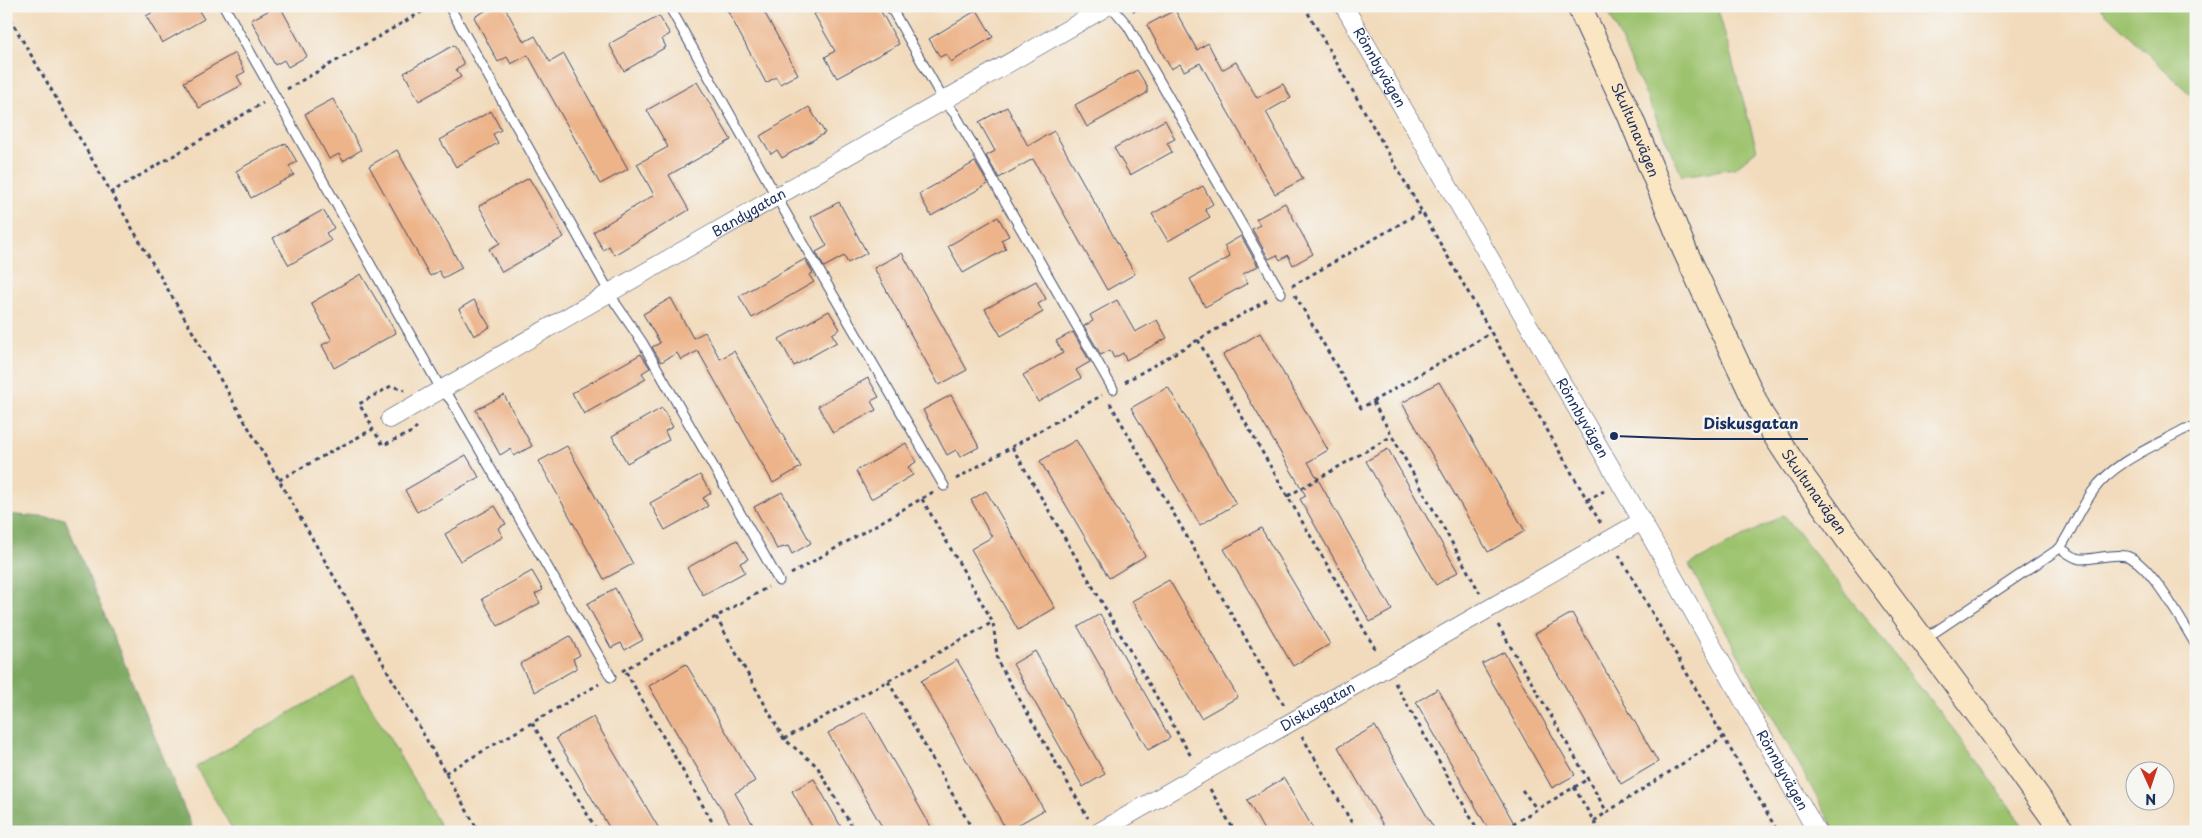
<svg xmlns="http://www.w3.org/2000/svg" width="2202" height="838" viewBox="0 0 2202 838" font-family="'Playpen Sans',sans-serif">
<rect width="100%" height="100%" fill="#f6f6f2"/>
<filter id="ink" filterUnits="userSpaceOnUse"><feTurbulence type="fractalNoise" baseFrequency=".02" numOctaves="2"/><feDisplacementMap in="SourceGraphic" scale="10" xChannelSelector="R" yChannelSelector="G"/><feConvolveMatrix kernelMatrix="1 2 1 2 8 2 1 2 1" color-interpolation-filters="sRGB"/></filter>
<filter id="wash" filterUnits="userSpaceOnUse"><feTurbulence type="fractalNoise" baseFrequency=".0096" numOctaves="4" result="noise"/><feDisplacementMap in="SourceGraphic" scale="20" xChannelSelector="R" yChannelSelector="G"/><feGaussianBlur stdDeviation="1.12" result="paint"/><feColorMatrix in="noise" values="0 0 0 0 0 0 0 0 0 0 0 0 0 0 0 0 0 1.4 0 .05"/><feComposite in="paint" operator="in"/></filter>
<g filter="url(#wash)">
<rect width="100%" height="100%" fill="#f2dbbc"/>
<path fill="#9cc26d" stroke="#5c7866" d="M1606,6h111l40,144 -22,18 -53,8z
M2098,6h98v93h-1z
M1784,515l191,242 52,75h-191l-147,-267z
M353,676l91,156h-210l-38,-65z"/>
<path fill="#7da860" stroke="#4c6c5f" d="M6,514l59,5 129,313h-188z"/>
<g id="blocks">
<path fill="#edb48a" d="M164,6h32l8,13 -42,24 -16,-27z
M277,6h3l27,50 -19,11 -4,-7 -9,5 -24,-45z
M494,6h10l20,36 11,-6 15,26 14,-8 64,115 -28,15 -72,-129 -17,9 -4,-7 -9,5 -24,-45z
M725,6h36l37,68 -18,10 -4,-7 -10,6z
M828,6h50l21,38 -62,34 -12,-21 10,-6 -21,-37z
M977,10l16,27 -42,25 -5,-8 -6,3 -11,-18z
M1175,10l22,40 11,-7 14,27 14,-8 21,36 26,-14 8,14 -25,14 37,67 -28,15 -75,-131 -16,8 -4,-7 -9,5 -24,-44z
M659,16l11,18 -8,5 4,8 -42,24 -15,-27z
M454,45l10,19 -8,5 5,8 -42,24 -15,-28z
M235,53l10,19 -8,4 5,9 -43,23 -15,-26z
M1137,70l10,16v7l-60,34 -12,-22z
M697,82l34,58 -62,35 20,35 -75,45 -5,-9 -6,4 -10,-18 61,-37 -17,-31 31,-17 -21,-37z
M333,99l28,51 -18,11 -4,-7 -10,5 -24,-45z
M809,107l16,26 -43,25 -5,-8 -6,4 -11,-18z
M1007,107l21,39 26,-15 81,143 -28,16 -74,-131 -34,19 -13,-22 9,-5 -16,-29z
M491,111l10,19 -8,4 5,9 -42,24 -16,-27z
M1165,120l10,19 -8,4 5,9 -42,23 -16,-27z
M286,143l11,19 -8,4 5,9 -43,23 -15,-27z
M397,150l65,118 -19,10 -4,-7 -9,5 -61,-110z
M975,162l13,22 -57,32 -12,-22z
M529,178l35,59 -62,35 -13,-23 11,-6 -21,-37z
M1203,186l10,18 -8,5 5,8 -42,24 -16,-27z
M839,202l28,51 -19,10 -4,-7 -20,11 -8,-15 11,-6 -16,-29z
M1285,203l28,51 -20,11 -5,-10 -8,5 -3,-5 -8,4 -17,-30 8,-4 -4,-6z
M323,210l11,18 -8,5 5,8 -42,24 -16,-27z
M998,217l11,19 -8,4 5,9 -43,24 -15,-27z
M1241,236l17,30 -15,8 5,9 -43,24 -15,-28 40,-22 -6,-11z
M902,253l65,117 -28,15 -65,-117z
M805,259l8,14 -4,2 5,7 -62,36 -13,-22z
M361,274l35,59 -62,35 -12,-23 10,-5 -21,-37z
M1036,281l10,18 -8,5 5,8 -42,24 -16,-27z
M671,298l22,40 12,-6 15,27 14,-8 67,116 -28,16 -75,-132 -17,9 -4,-7 -16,9 -9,-15 8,-4 -17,-29z
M474,300l16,27 -16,9 -15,-27z
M1117,300l18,32 22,-12 10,18 -41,22 -3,-7 -9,5 -4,-8 -9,5 -17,-29 9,-5 -3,-6z
M829,311l11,18 -8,5 5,8 -43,24 -15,-27z
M1073,332l17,30 -14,8 5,8 -43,24 -15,-27 40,-22 -7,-12z
M1260,333l68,117 -20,12 84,148 -22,12 -70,-123 6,-3 -83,-141z
M641,354l9,14 -8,5 4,6 -62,35 -12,-21z
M868,378l11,19 -8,4 5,9 -43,23 -15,-27z
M1439,382l86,149 -37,21 -86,-149z
M1168,387l68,117 -36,21 -69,-117z
M504,395l28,51 -18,10 -4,-7 -10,6 -24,-45z
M951,395l28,52 -19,10 -4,-7 -9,5 -24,-45z
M662,408l11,19 -8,4 4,9 -42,23 -15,-27z
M1076,440l69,116 -36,22 -69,-117z
M906,443l10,19 -8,5 5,8 -42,24 -15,-28z
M567,446l66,118 -29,15 -65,-118z
M1388,449l70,123 -22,13 -70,-124z
M466,455l13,22 -62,35 -12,-22z
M700,475l11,18 -8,5 5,8 -43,24 -15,-27z
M986,491l69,117 -37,22 -47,-81 21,-12 -21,-37z
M782,492l29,51 -19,11 -4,-8 -11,3 -23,-42z
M495,506l11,18 -8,4 5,9 -43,24 -15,-27z
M1261,528l69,116 -37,22 -69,-117z
M737,540l11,19 -8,4 5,9 -42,23 -16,-27z
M532,571l11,19 -8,4 5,9 -42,23 -16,-27z
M1169,580l69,117 -37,21 -69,-117z
M615,588l28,52 -18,10 -4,-7 -10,5 -24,-44z
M1572,613l86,149 -37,22 -86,-150z
M1100,614l70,124 -22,12 -70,-123z
M570,636l10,19 -7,4 4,9 -42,24 -15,-28z
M1035,651l70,123 -22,13 -70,-123z
M1504,652l71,123 -23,13 -70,-124z
M957,660l87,150 -37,21 -86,-150z
M686,664l69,117 -20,12 22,39h-22l-86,-146z
M1438,689l81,143h-29l-74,-130z
M865,712l69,120h-49l-57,-99z
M593,717l68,115h-49l-56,-94z
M1375,726l61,106h-49l-49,-85z
M1284,778l31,54h-50l-18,-32z
M814,779l30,53h-29l-23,-41z"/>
</g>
</g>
<g filter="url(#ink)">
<use href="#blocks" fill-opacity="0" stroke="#3b496c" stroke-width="1"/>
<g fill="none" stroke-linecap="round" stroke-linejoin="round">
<defs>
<path id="service" d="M224,6l217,383 10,11 160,277
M449,6l167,298 26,38 137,239
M669,6l115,204 160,276
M890,6l54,95 11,13 158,275
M1111,6l17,20 153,267
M2060,548c5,3 13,10 20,11 15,1 31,-6 46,-3 23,5 57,68 70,89
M1923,640l137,-92c12,-18 20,-39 33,-57 19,-28 63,-46 92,-62l11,-1"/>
<g id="minor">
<path id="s1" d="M1344,6l298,515 175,311"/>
<path id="s2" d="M390,419l718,-413"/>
<path id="s3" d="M1099,832l543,-311"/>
</g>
<g id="secondary">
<path id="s4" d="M1579,6l51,110 55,135 76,163 32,49 58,81 142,190 70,98"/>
</g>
</defs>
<use href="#service" stroke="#3b496c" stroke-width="11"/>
<use href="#minor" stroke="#3b496c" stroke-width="19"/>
<use href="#secondary" stroke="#3b496c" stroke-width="26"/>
<path stroke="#3b496c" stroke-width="3" stroke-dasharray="4 4" stroke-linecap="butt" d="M1304,6l297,518
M1133,11l8,-5
M6,12l273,468 200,352
M287,89l145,-83
M110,193l153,-90
M1292,286l129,-74
M1295,295l66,113 130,-75
M1198,340l179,312
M1125,382l144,-83
M1373,402l107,191
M1110,403l174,302
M371,424l-12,-20 32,-18 14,4
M376,434l7,11 31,-14 3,-5
M1012,447l180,311
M956,479l146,-84
M279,480l96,-52
M1288,496l104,-60
M922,499l71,123 5,40 90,156
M1587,500l17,-9
M1619,555l159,277
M791,574l142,-82
M716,617l68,122 33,27 38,66
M1498,625l109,187 117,-75
M622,671l146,-84
M626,672l92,160
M888,681l86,151
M1395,683l84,149
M532,723l66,109
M1302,736l55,96
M784,739l209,-117
M445,773l154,-89
M1574,787l26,45
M1210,789l25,43
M1522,790l15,19
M1594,821l13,-9
M1499,832l89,-53"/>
<use href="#service" stroke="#fff" stroke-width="9"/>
<use href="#minor" stroke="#fff" stroke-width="18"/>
<use href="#secondary" stroke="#fbe6c4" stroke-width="24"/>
</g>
</g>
<g text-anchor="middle" stroke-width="5" stroke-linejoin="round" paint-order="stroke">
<g font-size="14" fill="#1b2f5e" stroke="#f6f6f2">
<text dy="5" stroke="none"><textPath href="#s1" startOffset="71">Rönnbyvägen</textPath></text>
<text dy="5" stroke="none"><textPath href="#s4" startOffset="136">Skultunavägen</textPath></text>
<text dy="5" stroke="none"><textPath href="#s2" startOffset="414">Bandygatan</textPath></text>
<text dy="5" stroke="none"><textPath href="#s1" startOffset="476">Rönnbyvägen</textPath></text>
<text dy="5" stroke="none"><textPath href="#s4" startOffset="541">Skultunavägen</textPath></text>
<text dy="5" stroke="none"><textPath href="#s3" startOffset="252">Diskusgatan</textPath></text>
<text dy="5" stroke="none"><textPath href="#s1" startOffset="881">Rönnbyvägen</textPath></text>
</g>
</g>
<path fill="none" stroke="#1b2f5e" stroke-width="2" d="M1614 436L1693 439H1808"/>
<circle fill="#1b2f5e" stroke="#f6f6f2" stroke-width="2" cx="1614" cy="436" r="5"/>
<g font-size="15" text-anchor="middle" font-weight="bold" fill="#1b2f5e" stroke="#f6f6f2" stroke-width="5" stroke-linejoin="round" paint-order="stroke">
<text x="1751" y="429">Diskusgatan</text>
</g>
<rect width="2202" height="838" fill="none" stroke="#f6f6f2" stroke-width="25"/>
<g transform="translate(2150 786) rotate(177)"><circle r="24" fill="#f6f6f2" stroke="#9ea6b7"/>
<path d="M0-4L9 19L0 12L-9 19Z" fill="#c8321e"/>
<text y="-8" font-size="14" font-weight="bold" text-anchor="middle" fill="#1b2f5e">N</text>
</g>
</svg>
